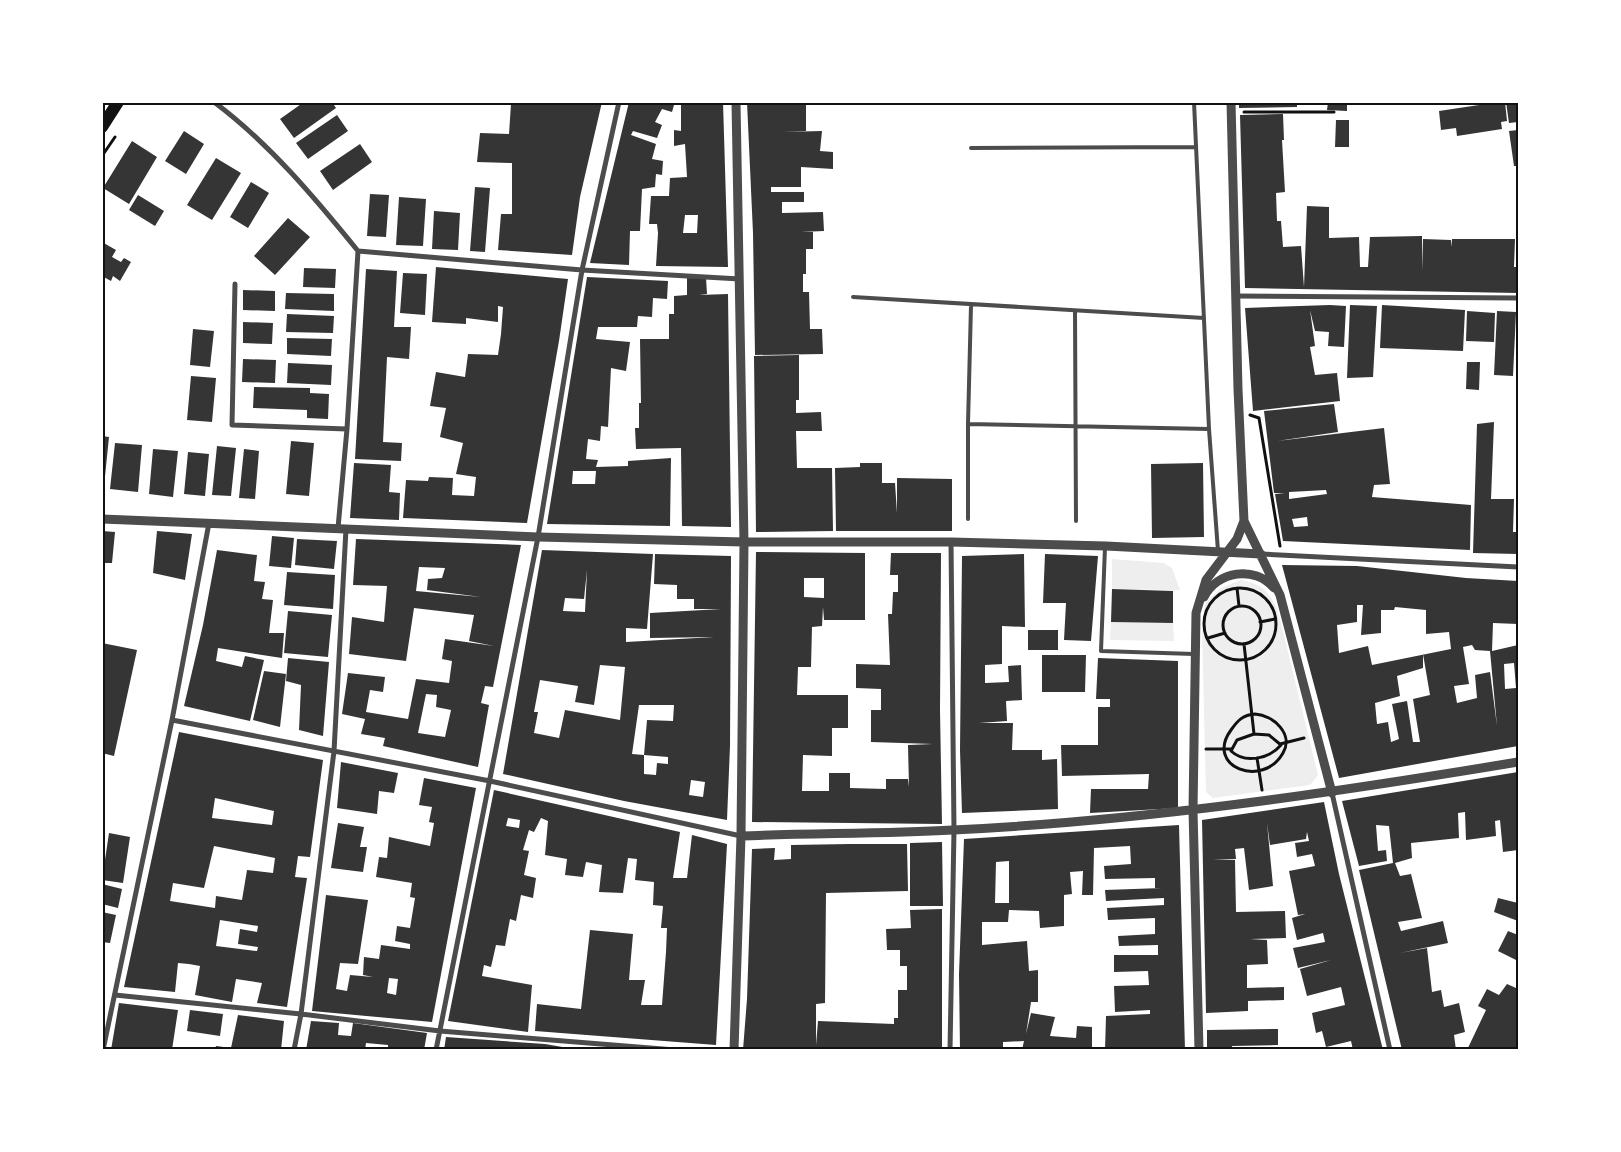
<svg xmlns="http://www.w3.org/2000/svg" width="1621" height="1152" viewBox="0 0 1621 1152" font-family="'Alegreya Sans',sans-serif">
<rect width="100%" height="100%" fill="#fff"/>
<path fill="#eee" d="M1112,559l52,4 8,5 8,22 -68,-1z
M1241,580c20,3 29,12 37,31l40,164 -8,10 -97,13 -7,-6 -4,-160 3,-29 16,-15z
M1111,622l62,1 1,18 -64,-1z"/>
<path fill="#353535" fill-rule="evenodd" d="M304,102h28l4,6 -42,30 -14,-19z
M548,102h54l-22,95 -8,58 -74,-5 3,-36h11v-51l-35,-1 3,-29 29,1 2,-30z
M629,102h40l5,3 -2,7 -10,-3 -7,13 7,3 -5,13 -24,-7 -2,4 25,9 -4,15 11,2 -1,14 -6,-1 -1,13 -13,2 -2,42h-10l-1,34 -39,-2z
M681,102h42l5,165 -72,-1 2,-33 -1,-9h-8l2,-28h18l1,-18 17,-1 -2,-33 -11,2v-16l7,1zM685,215h13l-1,18h-14z
M747,102h59v29l-24,1 40,-1 -2,20 13,1v17l-32,-2v20h-30v5h33v10h-22v11l41,-1 1,19 -23,1h12v17h-7v25h-3v18h6l1,37h12l1,25 -68,1 -2,-122z
M1239,102h58v5l-58,1z
M1328,102h19v9l-20,-1z
M1499,102h6l2,19 -6,1 1,7 -45,7 -1,-8 -15,2 -2,-19z
M1506,102h12v20l-9,1z
M1283,114l1,26h-2l3,52 -9,1 1,28h4l2,26 18,-1 3,41 3,-81 22,1v31l30,-1 1,30h8l2,-30 52,-1v35l1,-32 28,1 1,7v-8h63l-1,28h4v26l-273,-5 -5,-173z
M337,115l11,16 -40,28 -12,-16z
M1336,120h13v27h-14z
M1518,130v36h-4l-5,-35z
M184,131l20,13 -18,30 -21,-13z
M132,141l25,16 -28,47 -26,-16z
M360,144l12,18 -39,28 -13,-19z
M216,158l25,15 -29,47 -25,-15z
M251,182l18,11 -21,35 -18,-11z
M475,187l15,1 -5,64 -15,-1z
M370,194l19,1 -3,42 -19,-1z
M138,195l26,16 -9,15 -26,-16z
M399,197l27,2 -3,47 -27,-1z
M434,211l26,2 -2,37 -26,-1z
M288,218l22,19 -35,38 -21,-19z
M102,242l14,8 -4,7 9,5 3,-4 7,4 -11,19 -7,-5 -2,5 -9,-5z
M436,267l132,12 -9,62 -32,182 -124,-5 3,-38 22,1 1,-4 24,1 -1,17 22,1 2,-19 -20,-3 7,-31 -23,-6 6,-29 -16,-2 6,-34 29,5 3,-23 30,1 3,-21 2,-27 -5,-1v16l-32,-4v6l-34,-2z
M304,268l32,1 -1,19 -32,-1z
M366,269l31,2 -3,56h17l-2,32 -22,-2 -4,85 19,1 -1,18 -46,-2z
M403,273l24,1 -2,41 -25,-2z
M587,277l81,4 -1,18 -14,-1 -1,19 -14,-1 -1,11h-39l-2,12 34,3 -4,29 -15,-3 -3,59 -7,-1 -1,15 -12,-2 -2,20 12,1 -2,7 32,-1v-5l43,-3 -1,68 -123,-2zM573,471h23l-1,13h-23z
M687,278h19l1,16 -8,1 29,-1 3,233 -49,-1 -1,-78 -45,1 -1,-21h4v-25h2l-1,-64h29v-25h5v-18l13,-1z
M243,290l32,1v20l-32,-1z
M286,293l48,1v17l-49,-2z
M1330,305l16,1 -2,41 -16,-1 1,-14 -14,-1 -5,-21 5,36 -5,1 5,28 22,-2 3,28 -87,10 -8,-103z
M1350,305l27,1 -4,71 -26,1z
M1382,305l83,5 -2,41 -83,-3z
M1467,311l28,2 -1,29 -28,-1z
M1497,311l19,1 -3,64 -19,-1z
M287,314l47,2 -1,17 -47,-1z
M243,322l30,1 -1,21 -29,-1z
M193,329l21,2 -4,36 -20,-2z
M287,338l45,1 -1,17 -44,-2z
M799,355v45h-3v13l25,-1 1,19h-26l1,37h35l1,63 -77,1 -2,-176z
M243,359l33,1 -1,23 -33,-1z
M1467,362h13l-1,28 -13,-1z
M288,363l44,2 -1,20 -44,-2z
M191,376l25,2 -4,44 -25,-2z
M254,387l56,1v5l19,1 -1,25 -21,-1v-8l-54,-2z
M1334,404l4,28 -61,9 107,-13 6,56 -16,1 -2,12 99,8 -1,45 -187,-9 -8,-47 10,-1h-11l-10,-82zM1326,490l1,4 -38,5v-7zM1307,517l1,9 -14,1 -2,-8z
M1494,422l-3,77h23l-1,33h5v22l-45,-1 4,-129z
M102,436l7,1 -5,49h-2z
M291,441l23,2 -5,53 -23,-2z
M115,443l27,2 -4,47 -28,-3z
M217,446l19,2 -5,48 -19,-1z
M153,449l25,2 -5,46 -24,-3z
M244,449l15,2 -4,48 -16,-1z
M188,452l21,2 -4,42 -21,-2z
M354,463l37,2 -2,27 11,1 -1,27 -49,-2z
M860,463h22v20h13l2,30v-35l55,1v52h-116l-1,-63 25,-1z
M1203,463l1,74 -52,1 -1,-74z
M102,531l13,1 -3,31h-10z
M157,531l35,3 -7,46 -32,-7z
M272,536l22,2 -3,30 -22,-2z
M297,539l40,2 -3,28 -39,-4z
M356,539l165,6 -28,142 -8,-1 -4,17 8,2 -11,62 -95,-21 2,-8 -24,-4 4,-15 -23,-5 6,-41 37,4 -2,15 -13,-2 -4,22 42,7 8,-40 33,4 3,-22 -10,-2 3,-20 49,7 -25,-5 5,-26 -60,-7 -8,53 -57,-7 3,-37 32,5 3,-36 -34,-1zM419,567l26,1 -3,10 -14,1 -1,11 54,7 -65,-6zM426,694l11,1 -1,12 15,3 -6,27 -27,-4z
M217,550l40,5 -3,26 11,1 -3,17 11,1 -4,33h15l-2,25 -64,-10 -2,13 26,6 3,-11 19,4 -14,61 -66,-15 19,-81z
M542,550l111,4 -6,75 -21,-1v14l88,-5 -64,1v-25l71,-4h-27v-10h-17v-14l-23,-1 1,-30 76,2 -1,190 -3,74 -103,-19 -121,-27zM587,570l-2,42 -22,-1 2,-13 19,1zM600,665l25,2 -5,53 -55,-10 -6,28 -25,-5 4,-21h-4l6,-32 38,6 -3,16 19,3zM639,705h35l-1,16 -26,-1 -3,35 24,2v7l-11,-1 -1,12 -12,-1v-19l-12,-1zM691,780l14,2 -2,15 -14,-2z
M756,552l109,1v67h-41l-1,-13 -1,19 -10,1 -1,40h-13l-1,28h51v33h-16v28l-29,-1 -1,36h27v-18h21v15l36,1v-10h22l1,8 -1,-42 25,-1 -62,-2v-32h10v-21l-25,-1v-24l34,1 -2,-51h4l1,-22h5v-17h-8l1,-22h50l-1,157 2,114 -190,-2zM804,578h20v20l-20,-1z
M1024,554l1,73 -23,-1v38l-17,1v18l24,-1 -1,-16 13,-1 1,35 -16,1 1,20 -28,2h34l-1,27h30v10l15,-1 1,50 -96,4 -2,-63 2,-194z
M1045,554l53,2 -7,85 -27,-1 2,-37h-23z
M1282,565l75,1 109,12 52,3v43l-25,-1 -1,28 26,-6v101l-179,32zM1357,605h6l-2,30 20,-2v-23h13l1,-3 31,3v24l23,-2 2,17 -79,16 -4,-19 -29,7 -2,-28 20,-3zM1472,645l3,5 15,1 7,75 -7,-54 -15,3 2,23 -20,5 -3,-17 15,-2 -6,-37zM1423,654l7,41 -17,4 7,43h-7l-6,-41 -15,3 7,35 -8,3 -3,-20 -11,2 -2,-21 25,-7 -3,-20 26,-8zM1514,663l2,25 -11,1 -1,-25z
M287,572l48,3 -2,34 -49,-4z
M1112,589l61,2v32l-62,-1z
M288,611l44,4 -4,42 -44,-4z
M1028,630h30v20h-30z
M102,643l35,7 -23,106 -12,-3z
M1042,655h44l-1,37h-43z
M288,658l41,4 -6,74 -24,-6 2,-45 -15,-4z
M1098,658l80,3v147l-88,5 1,-24h57l1,-15 -87,2 -1,-31h37v-38h12v-8h-14z
M264,671l22,3 -6,53 -27,-7z
M179,732l144,28 -13,97 -12,-1 -3,21 12,1 -20,129 -30,-4 5,-20 -26,-4 -4,23 -37,-7 5,-29 -11,-2 -11,-1 -3,29 -51,-5zM215,798l59,13 -2,14 -60,-7zM214,846l61,12 -2,15 -26,-3 -5,30 -26,-4 -1,12 -45,-7 3,-18 31,5zM220,920l38,6 -1,6 -17,-3 -2,15 20,3 -1,4 -41,-5z
M341,762l57,11 -4,20 -15,-2 -2,23 -40,-6z
M1518,772v78l-15,2 -3,-32 -5,1 1,15 -30,4 -1,-28 -7,1 1,25 -48,5 1,15 -17,5 5,13 11,-2 11,44 -24,4 3,9 42,-10 5,22 -48,10 27,-5 5,44 9,-2 3,17 15,-4 6,29 -11,3 2,15h-54l-43,-180 34,-7 -4,-37 -13,-1 2,26 8,-1 1,11 -28,5 -17,-65z
M424,778l52,10 -44,234 -120,-11 14,-116 42,5 -10,64 -18,-1 -4,26 11,2 3,-16 23,2 -10,-2 1,-18 15,2 2,-14 29,4v-5l-15,-3 2,-15 13,2 5,-30 -5,-1 2,-14 -36,-6 3,-20 8,1 2,-21 41,9 4,-23 -5,-1 3,-15 -13,-2zM389,978l9,1 -2,16 -9,-2z
M494,790l186,42 -7,46h14l5,-43 35,9 -11,201 -181,-14 2,-27 44,5 9,-79 43,4 -4,46h16l-4,25h21l4,-53 1,-24h-6l2,-22 -10,-1 1,-23 -19,-2 2,-21 -9,-1 -5,35 -24,-1 3,-27 -16,-3 -3,15 -18,-2 2,-16 -22,-4 3,-34 -7,-3 -7,14 -5,-2 -6,20 6,1 -5,24 12,3 -3,20 -12,-3 -5,26 -6,-2 -5,27 -9,-1 -5,22 -7,-2 -2,11 50,9 -4,47 -80,-11zM508,818l12,2 -1,8 -13,-2z
M1324,802l15,72 44,176h-30l-2,-9 -25,6 -4,-16 -6,2 -4,-20 33,-8 -4,-18 -34,9 -7,-27 31,-9 -33,8 -5,-20 32,-6 -2,-9 -26,7 -5,-22 13,-4 -7,1 -9,-44 26,-5 -3,-12 -15,3 -2,-14 14,-2 -2,-9 -1,7 -36,6 -3,-22 6,63 -24,4 -5,-42 -9,1 1,10 -23,1h22l1,52 49,-1 1,27 -36,1 17,1 1,24 -21,1v23l37,-1v13l-36,1v10l-42,2 -4,-193z
M338,823l26,4 -4,20h7l-4,25 -32,-4z
M1179,825l6,225h-80l1,-34 44,-2v-4l-35,2 -1,-26 35,-1 -1,-14 -34,1v-17h44v-10l-39,1 -1,-10 37,-2v-16l-47,2 -1,-12 57,-3v-7l-58,3 -1,-11 57,-2h-7v-10l-50,1 -1,-13 27,-2 -1,-18 -36,2 -1,47h-11l1,-24 -13,1 2,22 -8,1v31l-24,2 -1,-17 -30,-1 -1,12h-26v23l45,-4 2,30 9,-1v32h-7l-5,32 5,-21 24,4 -5,19 26,2 1,-12 15,1v23h-70l2,-9 -21,1v8h-43l-1,-76 5,-135zM1009,861v42h-14l1,-41z
M109,833l21,4 -7,46 -21,-3z
M942,842l1,64h-33v-63z
M850,844h57l1,47 -82,2 -1,110 -9,1v41l2,-24 76,3v-6h4v-28h9v-24h-7v-16h-13l-1,-21 25,-1 -1,-18 32,-1v141h-199l4,-51 5,-150 23,-1 -1,12 17,-1v-14z
M102,884l20,5 -4,19 -16,-4z
M1498,898l20,5v18l-24,-9z
M102,912l14,3 -6,28 -8,-1z
M1508,931l10,4v26l-20,-10z
M1518,981v69h-51l19,-40 -8,-4 9,-17 12,6 8,-11 9,4z
M119,1003l59,7 -6,40h-61z
M190,1010l33,4 -3,22 -33,-5z
M238,1015l46,6 -3,29h-66l1,-4 15,2z
M311,1021l28,2 -1,12 13,1 2,-13 74,10 -3,17h-36v-5l-22,-2 -1,7h-59z
M1278,1029v16l-46,1v4h-25v-20z
M446,1037l99,7 35,6h-136z"/>
<g fill="none" stroke-linecap="round" stroke-linejoin="round">
<path stroke="#111" stroke-width="3" d="M1244,112h90
M102,156l13,-19
M1250,415l9,3 21,128
M1237,588l2,18
M1204 624a36 36 0 1 1 72 0a36 36 0 1 1-72 0Z
M1223 625a19 19 0 1 1 38 0a19 19 0 1 1-38 0Z
M1260,622l15,-3
M1208,638l17,-5
M1244,644l10,90
M1255,714c19,1 39,21 28,39 -20,36 -79,14 -52,-23 7,-10 12,-15 24,-16z
M1254,734l15,1 12,10c-12,14 -36,19 -50,6l6,-11z
M1280,744l24,-6
M1206,749h25
M1257,758l5,32"/>
<path stroke="#4c4c4c" stroke-width="4" d="M1194,102l15,327 9,122
M971,148l225,-1
M853,297l351,21
M1075,311l1,210
M968,424l241,5
M968,519v-95l3,-119
M1105,547l-4,104 93,3"/>
<path stroke="#4c4c4c" stroke-width="5" d="M214,102c55,41 101,96 144,149
M358,251l224,19 158,9
M235,284l-3,141 115,4
M1235,296l283,2
M338,528l9,-99 11,-178
M1261,554l257,13
M172,720l318,61 251,55
M1332,793l58,257
M115,995l186,19 139,17 235,19
M103,1050l69,-330 37,-197
M294,1050l7,-36 33,-263 12,-222
M436,1050l102,-513 44,-267 37,-168
M950,1050l4,-220 -3,-288"/>
<path stroke="#4c4c4c" stroke-width="9" d="M1231,102l7,287 6,132 36,74 52,198
M102,519l436,18 206,5h207l155,4 155,8
M1204,597c13,-26 51,-32 70,-9
M741,836c71,-3 142,-2 212,-6 190,-9 378,-37 565,-68
M734,1050l7,-214 3,-294 -8,-440
M1199,1050l-6,-240 3,-197 10,-33 31,-41 7,-18"/>
<path stroke="#111" stroke-width="12" d="M102,127l16,-25"/>
</g>
<rect width="1621" height="1152" fill="none" stroke="#ffffff" stroke-width="208"/>
<rect x="104" y="104" width="1413" height="944" fill="none" stroke="#111" stroke-width="2"/>
</svg>
